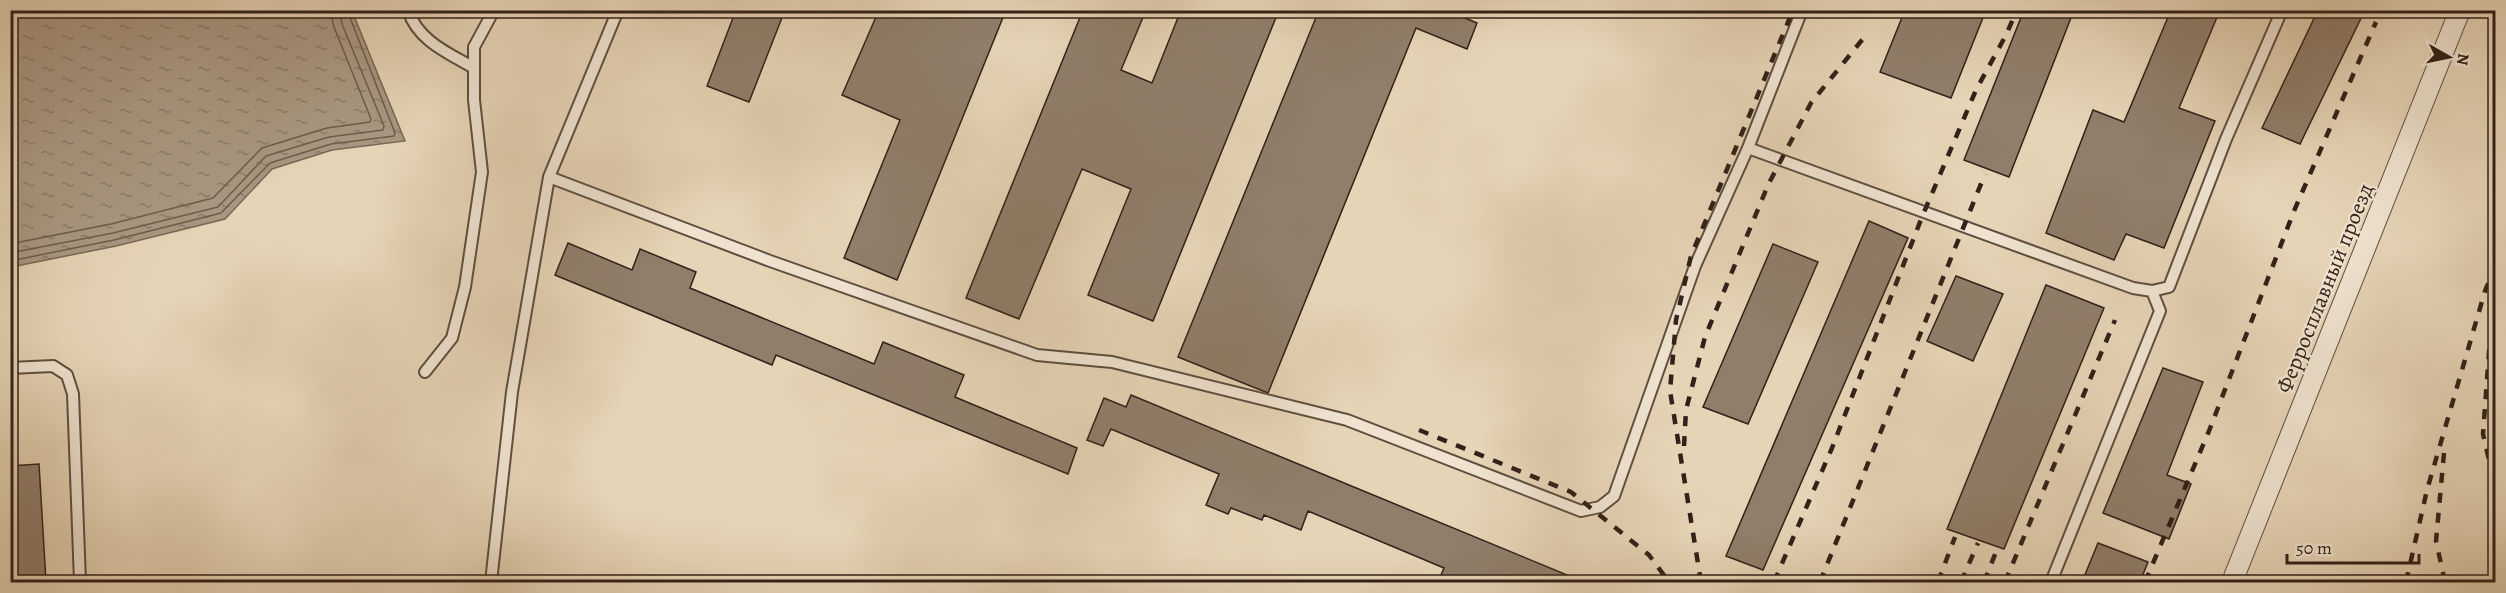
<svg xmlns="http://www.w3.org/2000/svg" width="2506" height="593" viewBox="0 0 2506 593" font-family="Alegreya,serif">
<defs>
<pattern id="water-ripples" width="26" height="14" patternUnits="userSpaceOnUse" patternTransform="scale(1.5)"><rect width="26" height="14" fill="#a99781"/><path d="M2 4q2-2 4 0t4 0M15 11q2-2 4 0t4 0" fill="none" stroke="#8a7b69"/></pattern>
</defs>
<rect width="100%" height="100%" fill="#e6d4b6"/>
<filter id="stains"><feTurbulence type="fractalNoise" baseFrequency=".00333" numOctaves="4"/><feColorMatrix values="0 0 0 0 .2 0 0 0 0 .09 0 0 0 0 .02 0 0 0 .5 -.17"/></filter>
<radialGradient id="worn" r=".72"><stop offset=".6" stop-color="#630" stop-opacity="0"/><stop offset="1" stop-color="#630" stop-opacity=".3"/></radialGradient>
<path fill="url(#water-ripples)" stroke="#796857" stroke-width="1.5" d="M11,10l341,1 53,130 -73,9 -60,19 -47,50 -109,27 -105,21z"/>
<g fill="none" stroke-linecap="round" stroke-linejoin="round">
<path stroke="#6e5c4d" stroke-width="1.5" d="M10,244l101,-20 102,-26 49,-50 65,-20 43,-6 1,-3 -37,-92 -4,-17
M10,253l103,-20 105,-26 48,-51 63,-19 54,-7 1,-4 -42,-102 -3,-14
M10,261l104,-21 107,-27 49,-50 61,-19 63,-8 1,-3 -48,-123"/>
</g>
<path fill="#907e6b" stroke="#322119" stroke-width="1.5" d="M736,10h49l-36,92 -42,-16z
M879,10h127l-109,270 -53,-22 56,-138 -58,-25z
M1083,10h63l-25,60 31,13 29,-73h98l-126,311 -65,-26 43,-106 -49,-20 -63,150 -53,-21z
M1319,10h127l31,13 -10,26 -51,-21 -148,365 -90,-36z
M1905,10h81l-35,88 -71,-26z
M2024,10h50l-65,167 -45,-17z
M2171,10h49l-41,98 36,13 -51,127 -38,-14 -12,26 -68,-27 47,-123 31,12z
M2318,10h47l-65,134 -38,-16z
M1869,221l39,17 -145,332 -37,-14z
M568,243l64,27 8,-21 56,23 -6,16 184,76 9,-22 81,33 -9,22 122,51 -9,26 -292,-119 -4,10 -217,-90z
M1773,244l45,18 -70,162 -45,-17z
M1956,276l47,18 -30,67 -46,-20z
M2046,285l58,23 -100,241 -57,-20z
M2163,368l40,14 -36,93 24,9 -22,55 -66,-26z
M1131,395l453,187h-146l6,-14 -136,-57 -7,19 -37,-15 -2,5 -31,-12 -3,6 -22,-9 13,-31 -108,-45 -8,17 -16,-6 17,-42 22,9z
M39,464l7,118h-36v-116z
M2098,543l50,19 -8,20h-58z"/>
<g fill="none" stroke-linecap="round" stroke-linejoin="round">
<defs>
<path id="service" d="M408,10c10,31 40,43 66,58
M1748,148l385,140 19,3 17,-4 57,-148 56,-129
M549,177l221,84 267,94 75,7 235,58 234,91 19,-4 14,-11 81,-230 53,-118 54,-138
M10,368l43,-2 14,9 6,19 7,188
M425,372l27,-34 13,-51 17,-115 -8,-72v-53l20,-37
M491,582l21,-190 37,-215 69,-167
M2051,582l109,-271 -8,-20"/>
<path id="minor" d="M2232,582l228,-572"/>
</defs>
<use href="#service" stroke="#5f4e40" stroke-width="14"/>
<use href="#minor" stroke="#5f4e40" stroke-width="22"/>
<use href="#service" stroke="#efe3d0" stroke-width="10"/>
<use href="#minor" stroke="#efe3d0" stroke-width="20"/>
<path stroke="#322119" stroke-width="4.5" stroke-dasharray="10 10" stroke-linecap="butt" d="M2496,310l-6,29 -7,95 13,56
M1419,430l152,62 78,63 20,27
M1684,446l2,-36 19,-73 63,-152 43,-82 55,-68
M2444,453l-8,88 9,41
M1701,582l-31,-191 6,-71 15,-64 102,-246
M1774,582l58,-134 90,-231 54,-127 30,-55 11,-25
M1820,582l165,-408
M1938,582l17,-45
M1961,582l17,-39
M1984,582l12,-30
M2005,582l110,-262
M2145,582l64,-151 85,-220 82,-189
M2406,582l21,-92 58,-199 11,-27"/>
</g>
<g text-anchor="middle" stroke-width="4.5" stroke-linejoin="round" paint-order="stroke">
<g font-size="22" fill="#322119" stroke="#efe3d0">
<text transform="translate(2324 288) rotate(-68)" y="8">Ферросплавный проезд</text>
</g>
</g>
<rect width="2506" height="593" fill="none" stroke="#e6d4b6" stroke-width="36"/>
<rect x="12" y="12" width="2482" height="569" fill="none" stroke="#322119" stroke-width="3"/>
<rect x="18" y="18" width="2470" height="557" fill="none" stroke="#322119" stroke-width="1.5"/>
<g transform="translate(2449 57) rotate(99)" stroke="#efe3d0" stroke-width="4.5" paint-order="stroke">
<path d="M0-4.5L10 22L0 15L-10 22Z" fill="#322119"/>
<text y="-9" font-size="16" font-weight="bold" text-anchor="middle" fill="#322119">N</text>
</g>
<path d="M2287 554v9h132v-9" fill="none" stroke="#322119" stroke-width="3"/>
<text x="2296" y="554" font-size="18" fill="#322119" stroke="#efe3d0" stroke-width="4.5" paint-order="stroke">50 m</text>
<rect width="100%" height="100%" filter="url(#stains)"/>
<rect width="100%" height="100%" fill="url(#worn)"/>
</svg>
